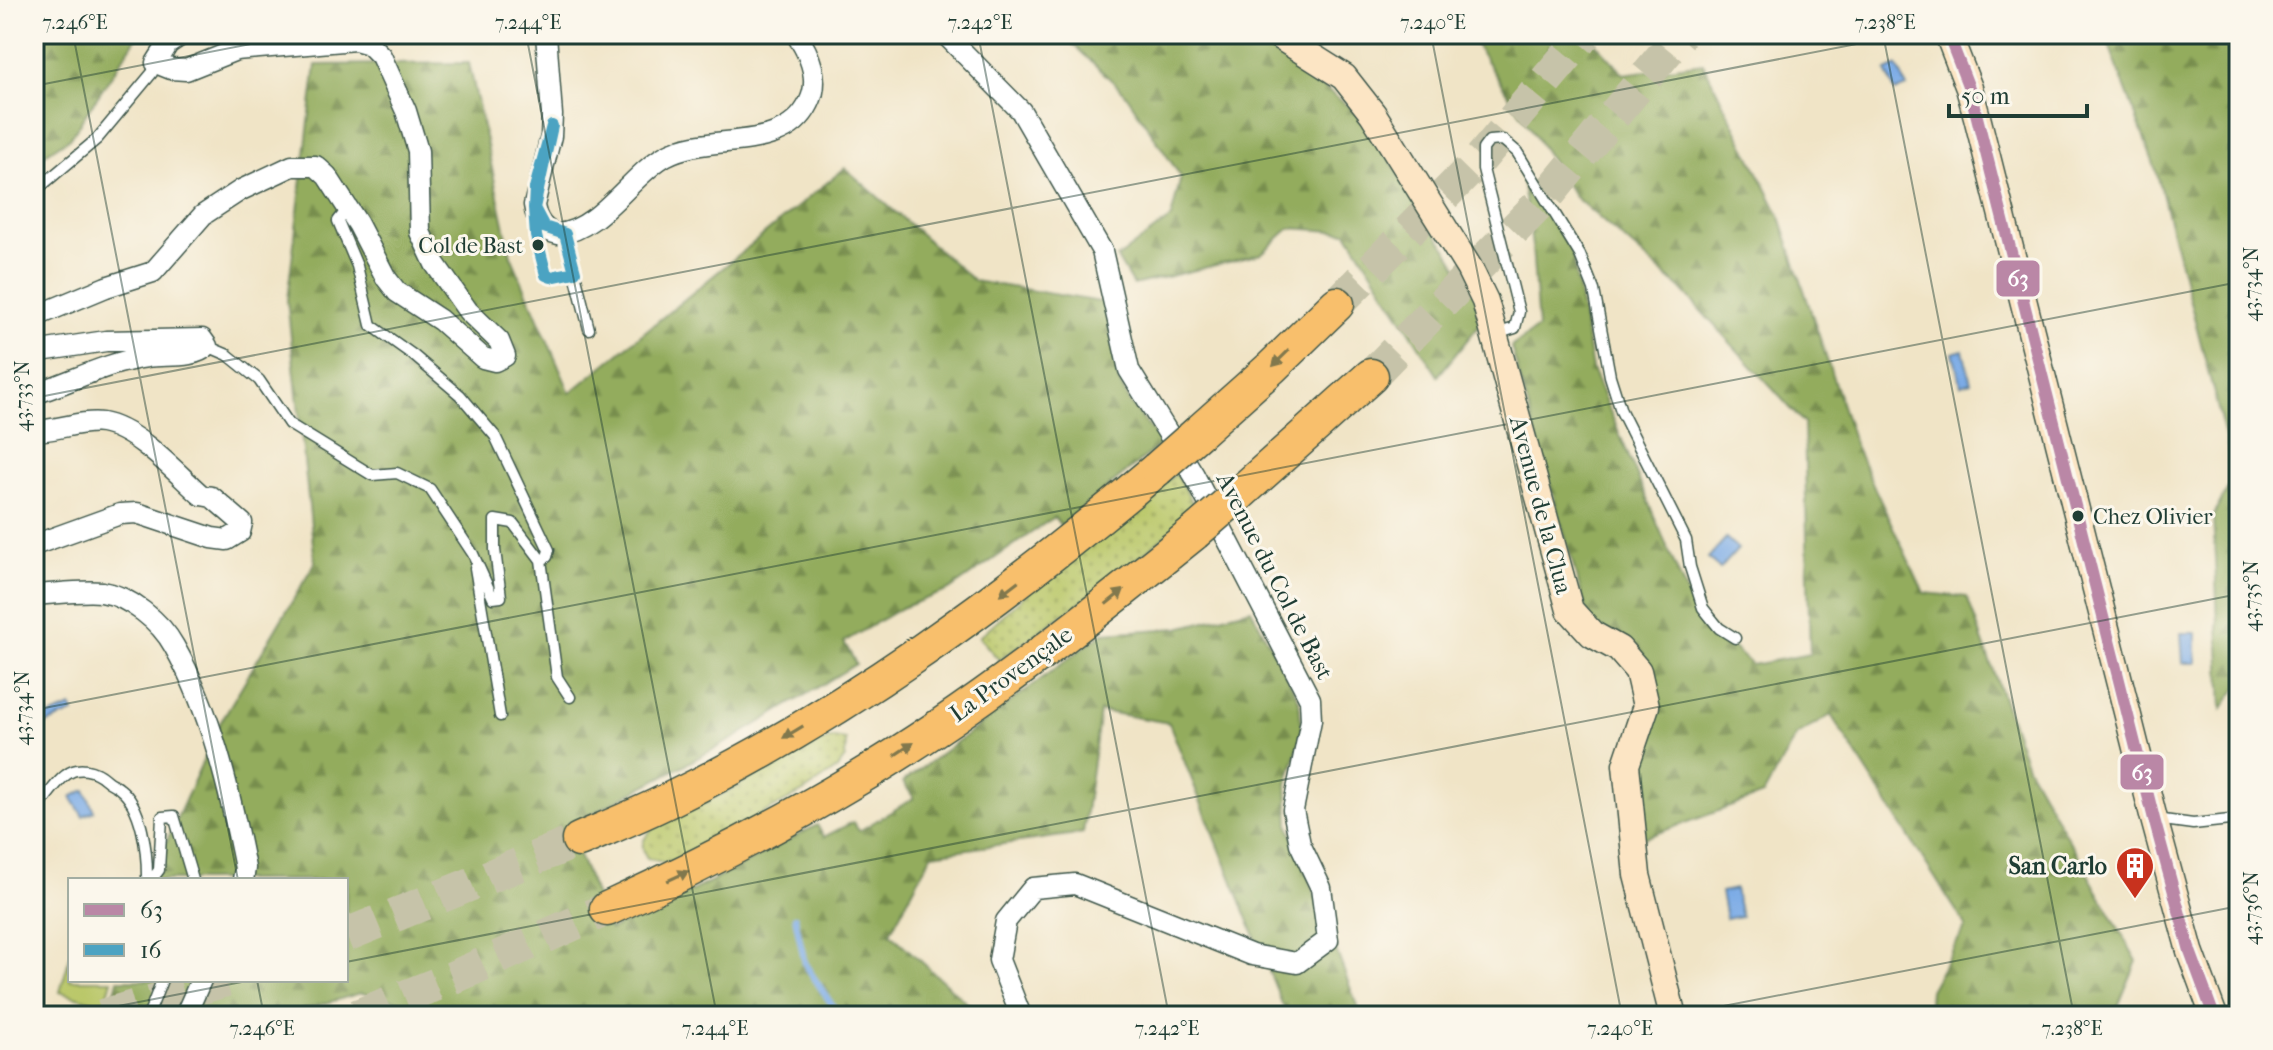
<svg xmlns="http://www.w3.org/2000/svg" width="2273" height="1050" viewBox="0 0 2273 1050" font-family="'IM FELL French Canon',serif">
<defs>
<pattern id="grass-dots" width="8" height="8" patternUnits="userSpaceOnUse" patternTransform="scale(2)"><rect width="8" height="8" fill="#bac769"/><path d="M2 2h.1M6 6h.1" fill="none" stroke="#97a357" stroke-width="1.8" stroke-linecap="round"/></pattern>
<pattern id="forest-firs" width="22" height="20" patternUnits="userSpaceOnUse" patternTransform="scale(2)"><rect width="22" height="20" fill="#93ac5d"/><path d="M5 1l3.5 6h-7zM16 11l3.5 6h-7z" fill="#778d4e"/></pattern>
</defs>
<rect width="100%" height="100%" fill="#fbf7ec"/>
<filter id="ink" filterUnits="userSpaceOnUse"><feTurbulence type="fractalNoise" baseFrequency=".0125" numOctaves="2"/><feDisplacementMap in="SourceGraphic" scale="16" xChannelSelector="R" yChannelSelector="G"/><feConvolveMatrix kernelMatrix="1 2 1 2 8 2 1 2 1" color-interpolation-filters="sRGB"/></filter>
<filter id="wash" filterUnits="userSpaceOnUse"><feTurbulence type="fractalNoise" baseFrequency=".006" numOctaves="4" result="noise"/><feDisplacementMap in="SourceGraphic" scale="32" xChannelSelector="R" yChannelSelector="G"/><feGaussianBlur stdDeviation="1.8" result="paint"/><feColorMatrix in="noise" values="0 0 0 0 0 0 0 0 0 0 0 0 0 0 0 0 0 1.4 0 .05"/><feComposite in="paint" operator="in"/></filter>
<g filter="url(#wash)">
<rect width="100%" height="100%" fill="#f0e4c6"/>
<path fill="url(#grass-dots)" stroke="#6c824e" stroke-width="2" d="M1176,474l20,35 -77,65 -120,86 -20,-23 57,-52z
M834,738l12,2 -1,18 -8,11 -32,22 -137,73 -21,-6c-8,-13 -4,-19 6,-30l77,-38 76,-43z"/>
<path fill="url(#forest-firs)" stroke="#597448" stroke-width="2" d="M34,34h105l-69,104 -36,23z
M1062,34h189l112,83 113,179 4,28 -42,52 -91,-144 -57,-4 -29,26 -128,31 -16,-27 54,-40 10,-41 -56,-84z
M1469,34h118l37,40 79,-11 76,151 78,237 67,142 43,4 60,169 110,195 -23,55h-186l2,-26 36,-64 -135,-211 -35,21 -33,59 -122,44 8,-103 9,-40 -24,-47 -45,-29 -78,-273 27,-19 -6,-82 -11,-74 51,81 20,116 103,244 57,52 58,-11 -6,-231 -123,-134 -107,-93z
M2105,34h134v652l-17,23 -9,-193 22,-41 -79,-305z
M469,63l42,193 59,137 275,-225 129,113 133,22 11,76 11,23 33,41 -101,83 -7,-9 -105,73 -48,18 -57,34 12,22 -123,75 -166,88 43,103 98,-47 109,-58 7,12 29,-15 6,9 55,-33 -11,-16 200,-149 76,-5 72,-19 48,91 3,34 -15,50 2,42 72,190h-74l-118,-293 -69,-12 -17,122 -151,21 -42,79 91,83h-512l-108,-23 -80,23h-173l10,-36h228v-100h-197l71,-157 95,-160 -28,-263 29,-235z"/>
<path fill="#bac769" stroke="#6c824e" stroke-width="2" d="M70,956v24h42l-7,25 -45,-13z"/>
<path fill="#7cabe6" stroke="#4e748d" stroke-width="2" d="M1897,66l10,21 -12,5 -9,-21z
M1963,350l8,32 -10,3 -8,-32z
M1726,538l12,11 -18,20 -12,-11z
M2181,633h15v30h-13z
M71,707l2,6 -39,16v-7z
M85,790l9,21 -11,5 -12,-19z
M1735,889l6,27 -15,3 -5,-27z"/>
<g fill="none" stroke-linecap="round" stroke-linejoin="round">
<path stroke="#7cabe6" stroke-width="6" d="M795,917l10,47 29,44 3,8"/>
</g>
</g>
<g filter="url(#ink)">
<g fill="none" stroke-linecap="round" stroke-linejoin="round">
<path stroke="#c6c3a9" stroke-width="34" stroke-dasharray="34 17" stroke-linecap="butt" d="M1337,304l144,-146 104,-124
M1371,376l177,-181 133,-161
M346,935l233,-95
M102,1016l124,-36
M357,1016l95,-38 155,-69"/>
<defs>
<path id="lane" d="M2017,35l1,-1
M34,192l63,-53 55,-66 4,-10
M535,221l2,20 9,34 5,2 24,-5
M565,234l24,95
M1496,334l19,-6 4,-16 -36,-143v-20l6,-8 14,-1 14,12 63,103 14,35 16,86 11,35 65,129 4,27 13,41 16,20 16,10
M207,346l21,9 31,25 30,44 83,51 25,-2 33,16 43,65 20,44 8,-1 -6,-47v-30l18,3 28,37 6,-3 2,-7 -54,-114 -35,-41 -47,-40 -42,-30 -14,-59 -19,-45 10,-13
M541,560l16,117 13,20
M475,568l25,148
M34,813c10,-12 20,-29 32,-38 12,-10 29,-5 39,4 5,5 11,6 15,10 22,17 27,61 27,87l5,3 7,-9 3,-53 12,-1 19,64
M2156,819l37,5 46,-5
M148,1016l14,-36"/>
<path id="street" d="M546,34l6,81 -1,21 -17,69c2,15 9,26 24,29 41,-3 73,-59 107,-78 45,-25 118,0 144,-53 12,-23 0,-50 -13,-69
M945,34l76,77 81,140 27,119 65,105 116,224 1,21 -18,90 7,34 21,44 7,52 -31,23 -45,-8 -177,-71 -42,4 -27,33 -7,39 22,56
M34,317l72,-30 47,-15 50,-57 38,-25 51,-24h24l11,10 31,48 28,54 11,14 43,28 43,38 12,3 10,-5 -6,-15 -31,-30 -33,-47 -15,-32 -2,-81 -12,-40 -25,-55 -12,-12 -14,-4 -119,10 -50,20 -15,-1 -15,-6 12,-19 15,-10
M34,352l72,-11 96,-2 5,7c-13,13 -42,8 -60,11 -39,5 -76,25 -113,37
M34,431c20,0 49,-11 68,-8 35,6 73,49 99,72l11,2 30,26 -2,9 -13,8 -15,-2 -75,-25 -17,1 -86,31
M34,595c22,-1 46,-5 68,-3 27,4 59,30 72,54 38,67 56,146 71,222l-2,12
M185,1016l16,-36"/>
<path id="secondary" d="M1276,34l68,43 29,37 96,154 16,33 85,309 22,24 27,15 19,22 8,35 -20,59 11,110 36,141
M1948,34l21,54 8,29 177,702 36,132 24,65"/>
<path id="highway" d="M1199,432l72,-64 66,-64
M1238,495l133,-119
M579,840c30,-13 60,-25 90,-40 176,-85 339,-205 488,-331
M607,909c85,-39 168,-81 248,-129 120,-71 230,-159 339,-247"/>
</defs>
<use href="#lane" stroke="#3e564a" stroke-width="13"/>
<use href="#street" stroke="#3e564a" stroke-width="23"/>
<use href="#secondary" stroke="#3e564a" stroke-width="29"/>
<use href="#highway" stroke="#3e564a" stroke-width="37"/>
<use href="#lane" stroke="#fff" stroke-width="10"/>
<use href="#street" stroke="#fff" stroke-width="20"/>
<use href="#secondary" stroke="#fce5c4" stroke-width="26"/>
<use href="#highway" stroke="#f8bf6c" stroke-width="34"/>
<defs>
<path id="highway-bridge" d="M1157,469l42,-37
M1194,533l44,-38"/>
</defs>
<use href="#highway-bridge" stroke="#3e564a" stroke-width="37" stroke-linecap="butt"/>
<use href="#highway-bridge" stroke="#f8bf6c" stroke-width="34"/>
<defs>
<path id="bus-1" d="M1948,34l21,54 8,29 177,702 36,132 24,65"/>
<path id="bus-2" d="M534,208l10,19 21,7 10,38 -24,5 -5,-2 -10,-39z
M534,208l1,-20 17,-62
M534,208l18,-82"/>
</defs>
<use href="#bus-1" stroke="#fbf7ec" stroke-width="18"/>
<use href="#bus-2" stroke="#fbf7ec" stroke-width="18"/>
<use href="#bus-1" stroke="#ba87a6" stroke-width="12"/>
<use href="#bus-2" stroke="#4ca3c2" stroke-width="12"/>
</g>
<defs><path id="oneway-solid" d="M-6-.8H1V-3.2L6.5 0L1 3.2V.8H-6Z" transform="scale(2)"/></defs>
<g fill="#81784d">
<use href="#oneway-solid" transform="translate(1281 358) rotate(135)"/>
<use href="#oneway-solid" transform="translate(1009 588) rotate(143)"/>
<use href="#oneway-solid" transform="translate(1115 597) rotate(-39)"/>
<use href="#oneway-solid" transform="translate(793 732) rotate(149)"/>
<use href="#oneway-solid" transform="translate(904 749) rotate(-33)"/>
<use href="#oneway-solid" transform="translate(678 876) rotate(-25)"/>
</g>
</g>
<path fill="none" stroke="#1f3d34" stroke-width="2" stroke-opacity="0.45" d="M73,34l165,846M526,34l191,982M978,34l191,982M1431,34l191,982M1883,34l191,982M34,86l269,-52M34,398l1874,-364M34,710l2205,-428M346,962l1893,-368M257,980l7,36M67,1016l185,-36M1672,1016l567,-110"/>
<defs>
<symbol id="building-pin" viewBox="-11 -11 22 30"><path d="M0 17L-7.5 6A9.5 9.5 0 1 1 7.5 6Z" fill="#c8321e" stroke="#fbf7ec"/><path d="M-4-6H4V6H1V3H-1V6H-4ZM-2.5-4.3h1.7v1.8h-1.7ZM.8-4.3h1.7v1.8H.8ZM-2.5-1h1.7V.8h-1.7ZM.8-1h1.7V.8H.8Z" fill="#fff"/></symbol>
</defs>
<g fill-rule="evenodd">
<use href="#building-pin" x="2113" y="844" width="44" height="60"/>
</g>
<g fill="#1f3d34" stroke="#fbf7ec" stroke-width="3">
<circle cx="538" cy="245" r="7"/>
<circle cx="2078" cy="516" r="7"/>
</g>
<g text-anchor="middle" stroke-width="6" stroke-linejoin="round" paint-order="stroke">
<g font-size="22" fill="#1f3d34" stroke="#fbf7ec" text-anchor="end">
<text x="523" y="253">Col de Bast</text>
<text x="2093" y="524" text-anchor="start">Chez Olivier</text>
</g>
<g font-size="24" fill="#1f3d34" stroke="#fbf7ec">
<text transform="translate(1541 505) rotate(75)" y="8">Avenue de la Clua</text>
<text transform="translate(1275 576) rotate(63)" y="8">Avenue du Col de Bast</text>
<text transform="translate(1011 674) rotate(-36)" y="8">La Provençale</text>
</g>
<g font-size="24" font-weight="bold" fill="#1f3d34" stroke="#fbf7ec" text-anchor="end">
<text x="2107" y="874">San Carlo</text>
</g>
</g>
<g stroke="#fbf7ec" stroke-width="3">
<rect x="1995" y="259" width="46" height="39" rx="8" fill="#ba87a6"/>
<rect x="2119" y="753" width="46" height="38" rx="8" fill="#ba87a6"/>
</g>
<g font-size="22" text-anchor="middle" font-weight="bold" fill="#fff">
<text x="2018" y="286">63</text>
<text x="2142" y="780">63</text>
</g>
<rect width="2273" height="1050" fill="none" stroke="#fbf7ec" stroke-width="88"/>
<rect x="68" y="878" width="280" height="104" fill="#fbf7ec" stroke="#a3ada2" stroke-width="2"/>
<rect x="84" y="904" width="40" height="12" fill="#ba87a6" stroke="#a3ada2" stroke-width="2"/>
<text x="140" y="918" font-size="24" fill="#1f3d34">63</text>
<rect x="84" y="944" width="40" height="12" fill="#4ca3c2" stroke="#a3ada2" stroke-width="2"/>
<text x="140" y="958" font-size="24" fill="#1f3d34">16</text>
<path d="M1949 104v12h138v-12" fill="none" stroke="#1f3d34" stroke-width="4"/>
<text x="1961" y="104" font-size="24" fill="#1f3d34" stroke="#fbf7ec" stroke-width="6" paint-order="stroke">50 m</text>
<rect x="44" y="44" width="2185" height="962" fill="none" stroke="#1f3d34" stroke-width="3"/>
<g font-size="20" text-anchor="middle" fill="#1f3d34">
<text x="75" y="29">7.246°E</text>
<text x="528" y="29">7.244°E</text>
<text x="980" y="29">7.242°E</text>
<text x="1433" y="29">7.240°E</text>
<text x="1885" y="29">7.238°E</text>
<text transform="translate(2251 284) rotate(-90)" y="7">43.734°N</text>
<text transform="translate(22 396) rotate(-90)" y="7">43.733°N</text>
<text transform="translate(2251 596) rotate(-90)" y="7">43.735°N</text>
<text transform="translate(22 708) rotate(-90)" y="7">43.734°N</text>
<text transform="translate(2251 908) rotate(-90)" y="7">43.736°N</text>
<text x="262" y="1035">7.246°E</text>
<text x="715" y="1035">7.244°E</text>
<text x="1167" y="1035">7.242°E</text>
<text x="1620" y="1035">7.240°E</text>
<text x="2072" y="1035">7.238°E</text>
</g>
</svg>
